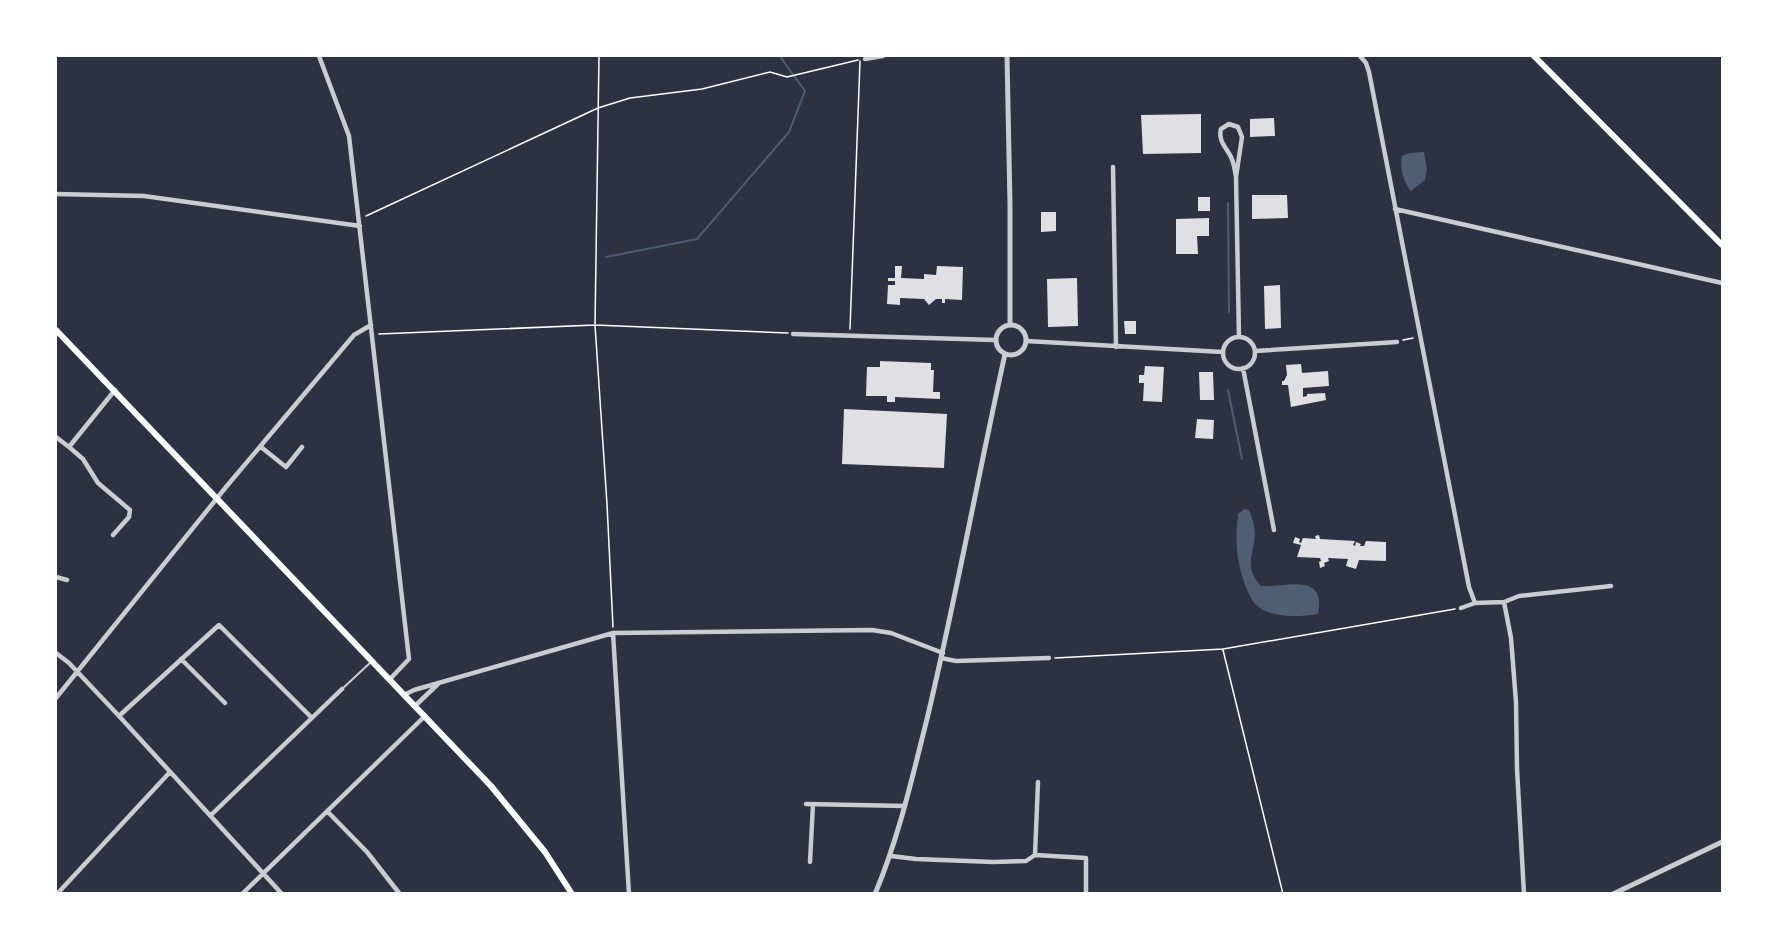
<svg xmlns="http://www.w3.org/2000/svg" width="1778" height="949" viewBox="0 0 1778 949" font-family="'Fira Sans',sans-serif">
<rect width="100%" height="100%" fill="#2d3142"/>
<path fill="#4f5d75" d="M1424,152l3,17 -2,11 -14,11c-7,-8 -12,-24 -9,-35l8,-3z
M1244,509l5,1c3,8 6,16 6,24 -1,21 -12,32 6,52 23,2 66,-15 57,28 -20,3 -47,5 -63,-10 -3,-3 -5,-9 -7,-12 -12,-28 -13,-48 -10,-78z"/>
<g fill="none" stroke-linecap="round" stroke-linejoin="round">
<path stroke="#4f5d75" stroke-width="2" d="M780,56l13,19
M1228,203l1,109
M606,257l91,-18 92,-107 16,-41 -11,-15
M1228,390l14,69"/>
</g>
<path fill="#e0e0e3" d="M1201,114v39l-58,1 -2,-39z
M1274,118l1,18 -25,1v-18z
M1252,195h35l1,23 -36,1z
M1198,197h12v14h-12z
M1041,212h15v19l-15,1z
M1209,218v18h-12l1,18h-22v-35z
M895,266h7l-1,12 23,1v-5l12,1 1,-9 26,1 -1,33 -17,-1v4h-3v-4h-6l-7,6 -5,-6 -24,-1v7l-13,-1 1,-19h7v-4h-7v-3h7z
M1077,278l1,48 -30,1 -1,-48z
M1280,285l1,43 -16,1 -1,-43z
M1124,321h12v13h-11z
M880,361l51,2v7h3l-1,22h7v7l-45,-2v5h-8v-6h-21l1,-29h13z
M1301,364l1,9 26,-2 1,15 -26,2v9l4,-1v-2l18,-1 1,7 -35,7 -3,-22h-6v-4h2l3,-6 -1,-10z
M1145,366l19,1 -2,35 -19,-1 1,-18h-5v-8h5z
M1199,372h14l1,28h-14z
M844,409l103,5 -3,54 -102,-4z
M1197,419l17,1 -1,19 -18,-1z
M1319,535l1,4 35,2 -2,4 2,1 1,-4 5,2 -1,2h4l2,-5 20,1v19l-27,-1 -3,9 -10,-3 2,-7 -20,-1 1,3 -5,2 1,3 -5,2 -1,-6 2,-1 -1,-3 -23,-1 4,-12 -8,-2 2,-6 5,2 -1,3 2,1 2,-5 13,1 -1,-3z"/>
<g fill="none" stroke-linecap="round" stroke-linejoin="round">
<path stroke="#fff" stroke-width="1.5" d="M599,56l-4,269 12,179 6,123
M366,216l232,-108 32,-10 72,-9 68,-17 17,5 71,-17
M850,329l10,-268
M379,334l216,-9 193,8
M1403,340l10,-2
M1223,650l60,244
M1055,658l168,-9 232,-40"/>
<path stroke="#caccd0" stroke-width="2" d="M342,689l29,-27"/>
<path stroke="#caccd0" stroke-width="4.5" d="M319,56l30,80 60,523 -18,19
M1360,56l6,7 3,9 100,515 6,16
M865,59l18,-3
M1113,167l3,180
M1236,177c-1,-7 -2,-14 -5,-20 -5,-10 -13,-16 -10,-28l8,-5 9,3 4,10 -6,40 3,160
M56,194l88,2 216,30
M1395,209l327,74
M793,334l202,6
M1223 353a16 16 0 1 1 32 0a16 16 0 1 1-32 0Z
M1026,341l197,11
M1255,351l142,-9
M1243,368l31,162
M56,437l13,10 46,-57
M69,447l14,12 15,24 32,27 -1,7 -16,18
M261,447l25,20 16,-20
M56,577l11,3
M1504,602l7,36 5,64 1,67 7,125
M1461,608l14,-5 29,-1 15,-6 92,-10
M613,633l16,261
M56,653l13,10 50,53 163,178
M941,658l15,3 93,-3
M181,659l44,44
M406,694l8,-4 199,-57 259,-3 19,3 52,20
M56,698l170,-211 128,-152 17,-10
M416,705l22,-21
M119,716l100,-91 92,92
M806,804l99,2
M327,811l40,41 32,41
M211,815l131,-126
M1035,855l51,3v36
M891,856l25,3 77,3 33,-1 9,-6 3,-73
M810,862l3,-58
M57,894l113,-122
M242,894l183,-178"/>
<path stroke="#caccd0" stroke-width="5" d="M1007,56l3,149v119
M996 340a15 15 0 1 1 30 0a15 15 0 1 1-30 0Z
M875,894c24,-57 37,-116 52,-175 29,-121 51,-243 78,-365
M1613,894l109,-52"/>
<path stroke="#fff" stroke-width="6" d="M1534,56l188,189
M56,330l435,456 54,66 27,42"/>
</g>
<rect width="1778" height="949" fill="none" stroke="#ffffff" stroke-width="114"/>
</svg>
